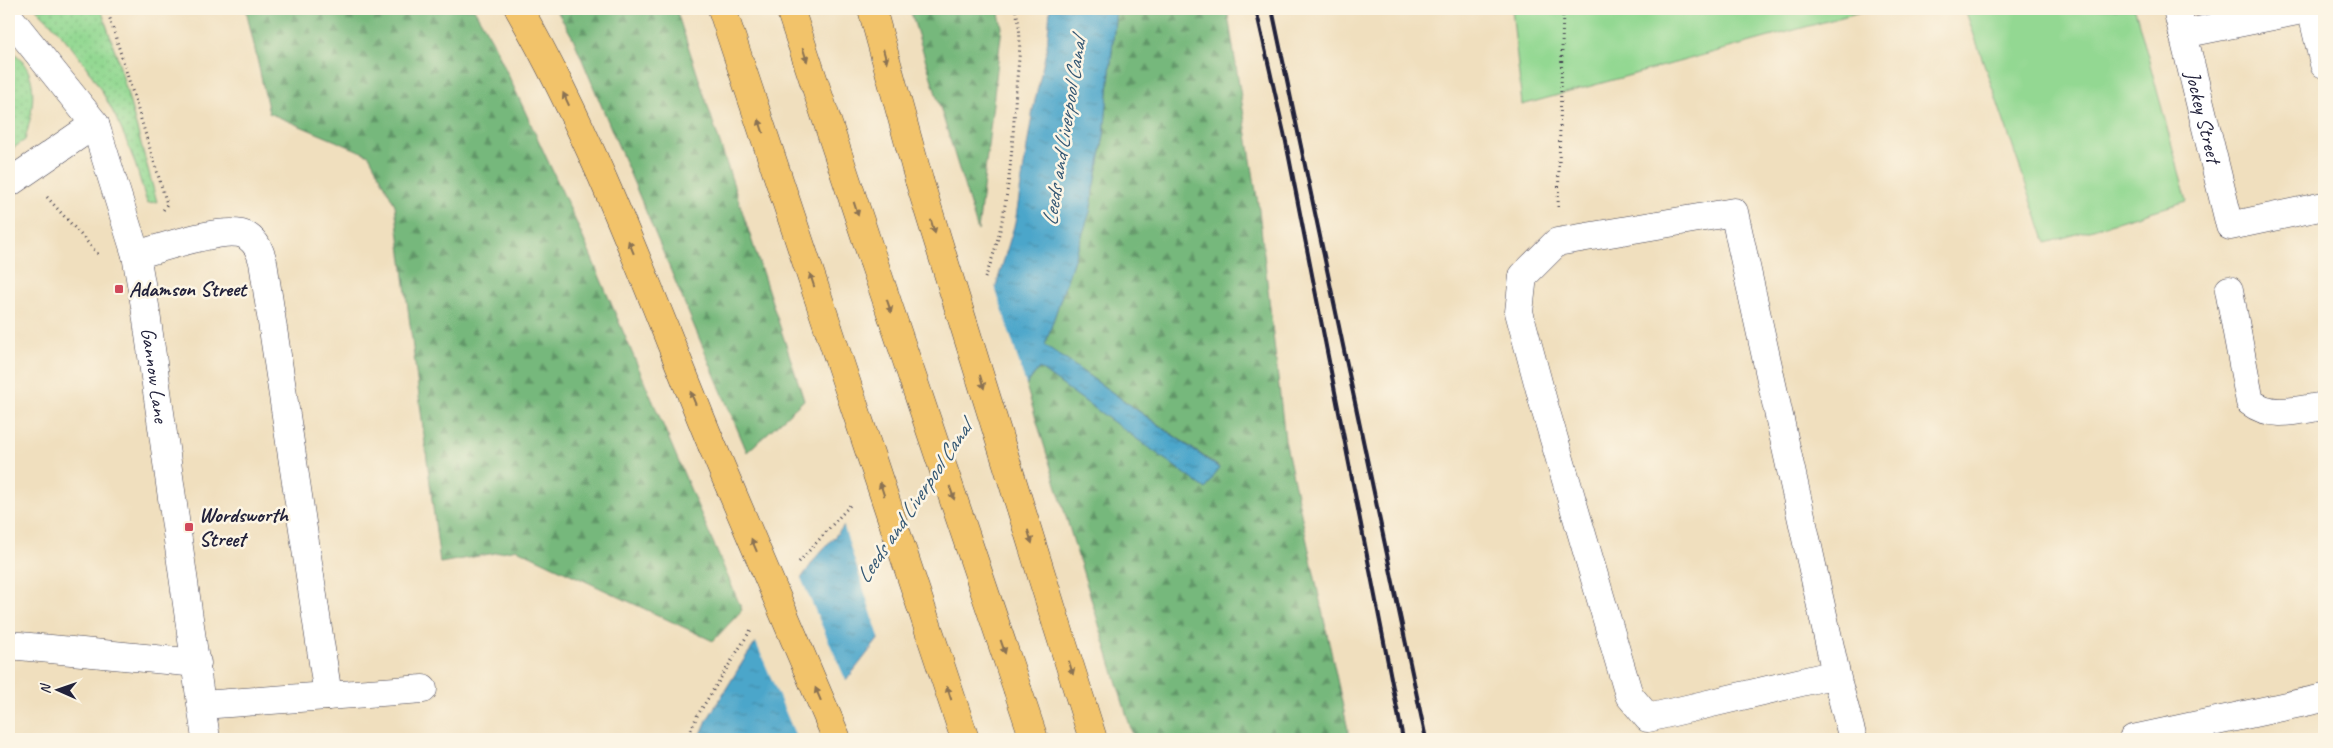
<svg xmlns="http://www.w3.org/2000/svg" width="2333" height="748" viewBox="0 0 2333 748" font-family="Caveat,sans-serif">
<defs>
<pattern id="grass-dots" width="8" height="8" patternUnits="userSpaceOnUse" patternTransform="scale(1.25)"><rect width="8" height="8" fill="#93d892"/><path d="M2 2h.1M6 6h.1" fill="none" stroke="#7eb97f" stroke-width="1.8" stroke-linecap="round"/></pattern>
<pattern id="forest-firs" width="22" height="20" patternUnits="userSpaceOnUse" patternTransform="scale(1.25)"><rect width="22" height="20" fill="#76b87c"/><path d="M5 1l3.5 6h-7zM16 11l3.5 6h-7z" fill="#609567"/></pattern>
<pattern id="water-ripples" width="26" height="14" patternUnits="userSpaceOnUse" patternTransform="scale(1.25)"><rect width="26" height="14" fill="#4ca6ca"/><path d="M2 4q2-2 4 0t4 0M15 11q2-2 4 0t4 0" fill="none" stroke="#3f87a5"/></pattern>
</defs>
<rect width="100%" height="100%" fill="#fcf5e5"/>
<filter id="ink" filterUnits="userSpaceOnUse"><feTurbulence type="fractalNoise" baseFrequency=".02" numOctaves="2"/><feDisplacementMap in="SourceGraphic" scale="10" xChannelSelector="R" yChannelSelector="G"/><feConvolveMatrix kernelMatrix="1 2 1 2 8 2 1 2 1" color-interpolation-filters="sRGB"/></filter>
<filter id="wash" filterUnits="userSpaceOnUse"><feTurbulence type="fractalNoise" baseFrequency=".0096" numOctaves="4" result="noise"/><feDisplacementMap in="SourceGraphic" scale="20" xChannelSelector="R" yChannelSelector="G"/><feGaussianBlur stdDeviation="1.12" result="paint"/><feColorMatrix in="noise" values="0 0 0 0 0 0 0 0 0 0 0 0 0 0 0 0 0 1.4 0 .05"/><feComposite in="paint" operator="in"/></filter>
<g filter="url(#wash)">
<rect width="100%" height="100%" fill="#f0dfbe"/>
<path fill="url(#grass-dots)" stroke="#5a7d66" d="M36,9h65l18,54 38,139 -10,1c-6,-19 -11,-40 -19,-58 -20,-50 -52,-100 -92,-136z
M9,47c5,6 12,11 16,18 14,22 6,52 0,75l-16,11z"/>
<path fill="url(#forest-firs)" stroke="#4c6d5c" d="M246,9h228l18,31 86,186 164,384 -29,31 -196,-92 -77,14 -45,-358 -26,-50 -100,-42z
M556,9h120l128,391 -57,52 -174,-414z
M910,9h88l4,18 -24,204z
M1116,9h111l32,201 26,230 65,299h-216l-108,-353 13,-18 167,121 13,-22 -174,-122 45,-133 14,-77z"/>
<path fill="#93d892" stroke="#5a7d66" d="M1512,9h359l-349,96z
M1965,9h170l52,192 -141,42z"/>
<path fill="url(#water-ripples)" stroke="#376482" d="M1050,9h66l-12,126 -14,77 -45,133 174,123 -13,21 -167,-121 -16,21 -75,160 -147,190h-102l8,-19 38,-62 72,-102 83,-92 66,-117 30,-61 19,-63 18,-114 14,-62z"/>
<path fill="#f0dfbe" d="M994,284l33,104 -77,162 -70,90 -37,-116 55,-61 66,-117z
M800,576l47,107 -43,56h-7l-42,-99z"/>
</g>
<g filter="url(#ink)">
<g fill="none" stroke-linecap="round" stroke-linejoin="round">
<defs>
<g id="minor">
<path id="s1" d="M2177,9l53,217 94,-20"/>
<path d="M2311,9l13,55"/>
<path id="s2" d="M9,17l86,107 41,131 9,51 61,433"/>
<path d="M2183,34l124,-25"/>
<path d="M9,183l86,-59"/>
<path d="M136,255c23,-6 92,-31 111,-19 10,7 13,15 16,26l65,434"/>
<path d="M2229,290l21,112c22,17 48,8 74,4"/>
<path d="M9,645l188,18"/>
<path d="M1836,674l-188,44 -19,-23 -85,-290 -25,-93 4,-36 34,-34 177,-30 102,462 2,9 15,56"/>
<path d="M202,705l221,-16"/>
<path d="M2133,739l191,-41"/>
</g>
<path id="highway" d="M519,9c78,137 132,288 192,434
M722,9l106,318
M790,9l83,251
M872,9l47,171
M1056,622l37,117
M1018,691l16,48"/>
</defs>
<use href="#minor" stroke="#413e4f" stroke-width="29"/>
<use href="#highway" stroke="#413e4f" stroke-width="29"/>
<path stroke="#413e4f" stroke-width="3" stroke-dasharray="1 4" stroke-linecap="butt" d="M107,9l60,195 -5,8
M47,197l51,57
M1558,207l5,-198
M985,278c24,-59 27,-126 31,-189 2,-25 8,-56 -1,-80
M799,562l53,-59
M687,739l10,-23 55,-88"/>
<use href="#minor" stroke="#fff" stroke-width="28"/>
<use href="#highway" stroke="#f2c36a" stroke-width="28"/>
<path stroke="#22223b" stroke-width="4" d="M1256,9l30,133 117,597
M1272,9l154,730"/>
<defs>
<path id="highway-bridge" d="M919,180l137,442
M873,260l145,431
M828,327l137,412
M711,443l126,296"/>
</defs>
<use href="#highway-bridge" stroke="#413e4f" stroke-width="29" stroke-linecap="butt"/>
<use href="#highway-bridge" stroke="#f2c36a" stroke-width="28"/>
</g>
<defs><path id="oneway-solid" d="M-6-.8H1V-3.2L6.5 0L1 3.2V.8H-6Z" transform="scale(1.25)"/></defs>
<g fill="#8a7252">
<use href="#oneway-solid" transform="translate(805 55) rotate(72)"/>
<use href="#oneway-solid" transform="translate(885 56) rotate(75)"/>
<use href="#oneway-solid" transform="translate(566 99) rotate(-115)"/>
<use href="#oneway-solid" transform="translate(761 126) rotate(-108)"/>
<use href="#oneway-solid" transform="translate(856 209) rotate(72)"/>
<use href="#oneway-solid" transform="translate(933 227) rotate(73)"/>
<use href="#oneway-solid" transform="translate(631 247) rotate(-112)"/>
<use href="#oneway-solid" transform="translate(812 280) rotate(-108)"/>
<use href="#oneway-solid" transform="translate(889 306) rotate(71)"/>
<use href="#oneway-solid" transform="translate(982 382) rotate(73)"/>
<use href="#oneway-solid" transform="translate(693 398) rotate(-112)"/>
<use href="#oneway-solid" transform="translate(882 489) rotate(-108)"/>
<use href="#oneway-solid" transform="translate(952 493) rotate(71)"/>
<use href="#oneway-solid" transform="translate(1030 537) rotate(73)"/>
<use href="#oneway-solid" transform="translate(754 545) rotate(-113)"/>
<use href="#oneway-solid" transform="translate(1003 647) rotate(71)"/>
<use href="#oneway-solid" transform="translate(1071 668) rotate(73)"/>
<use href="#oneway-solid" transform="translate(949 693) rotate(-108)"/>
<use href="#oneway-solid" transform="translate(818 694) rotate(-113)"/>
</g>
</g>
<g fill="#d1495b" stroke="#fcf5e5" stroke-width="2">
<rect x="114" y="284" width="10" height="10" rx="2.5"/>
<rect x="184" y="522" width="10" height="10" rx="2.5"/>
</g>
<g text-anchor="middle" stroke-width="5" stroke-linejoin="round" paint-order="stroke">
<g font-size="21" fill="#22223b" stroke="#fcf5e5">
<text dy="7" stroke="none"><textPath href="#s1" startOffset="111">Jockey Street</textPath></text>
<text dy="7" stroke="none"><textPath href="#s2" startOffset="396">Gannow Lane</textPath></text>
</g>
<g font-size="21" font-weight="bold" fill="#22223b" stroke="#fcf5e5" text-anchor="start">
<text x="129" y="296">Adamson Street</text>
<text x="199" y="522">Wordsworth<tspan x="199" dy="24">Street</tspan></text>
</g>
<g font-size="22" font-style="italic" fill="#335774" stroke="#fcf5e5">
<text transform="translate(1063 132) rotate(-81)" y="8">Leeds and Liverpool Canal</text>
<text transform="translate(913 502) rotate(-56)" y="8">Leeds and Liverpool Canal</text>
</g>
</g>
<rect width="2333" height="748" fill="none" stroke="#fcf5e5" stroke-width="30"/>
<g transform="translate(58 690) rotate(272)" stroke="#fcf5e5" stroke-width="4" paint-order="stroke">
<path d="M0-4L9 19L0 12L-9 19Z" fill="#22223b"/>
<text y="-8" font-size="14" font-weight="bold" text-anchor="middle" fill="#22223b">N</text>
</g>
</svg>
